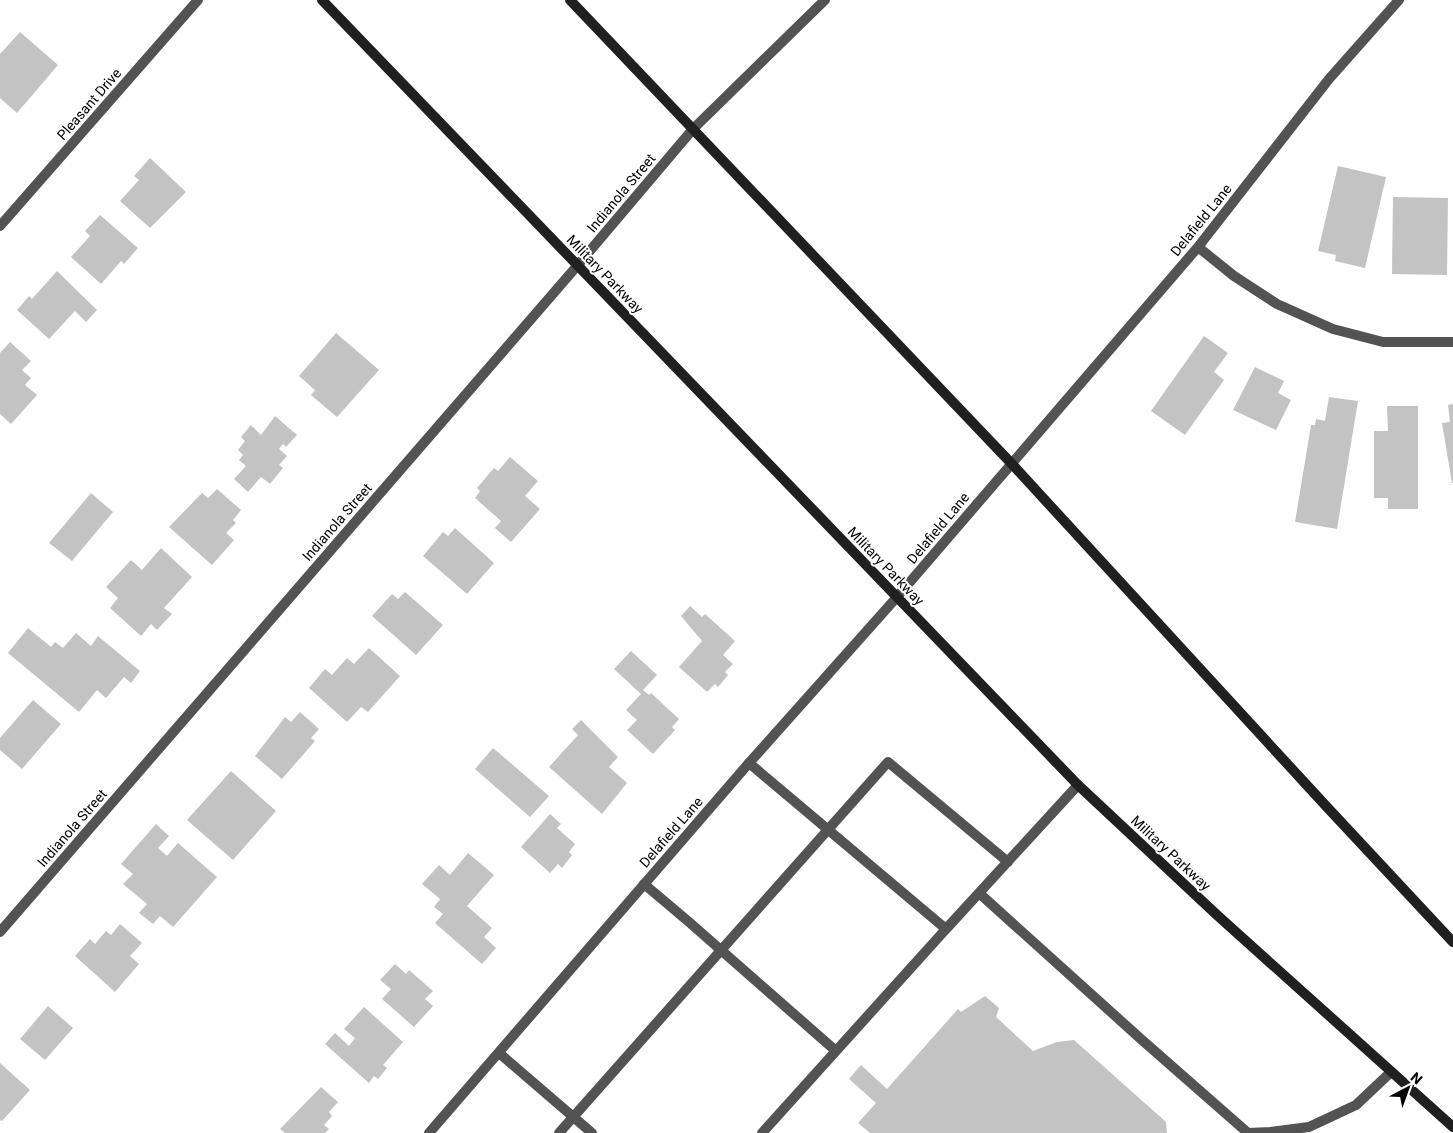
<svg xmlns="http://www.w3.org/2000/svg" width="1453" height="1133" viewBox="0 0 1453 1133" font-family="Roboto,sans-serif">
<rect width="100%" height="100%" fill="#fff"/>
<path fill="#c3c3c3" d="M20,32l38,33 -41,48 -17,-15v-44z
M150,158l36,34 -36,36 -30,-27 19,-21 -5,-4z
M1338,166l48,11 -21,91 -30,-7 1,-6 -18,-4z
M1393,197l55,1 -1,77 -55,-1z
M100,215l38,33 -14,16 -3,-3 -20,23 -30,-27 19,-21 -5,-5z
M57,271l40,39 -11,12 -11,-11 -26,28 -32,-29 12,-14 3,3z
M336,333l43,37 -42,47 -26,-22 4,-5 -16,-14z
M1204,336l24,17 -14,19 10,8 -39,55 -34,-24z
M10,342l21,19 -9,9 9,8 -6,7 12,10 -26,29 -11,-10v-61z
M1255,367l29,14 -6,12 13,7 -15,30 -43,-20z
M1329,397l29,4 -21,128 -42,-7 16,-97h4l1,-6 9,2z
M1453,404v79h-1l-10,-60 8,-1 -2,-17z
M1387,406h31v103h-30v-11h-14v-67h14z
M275,416l22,19 -11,12 -3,-3 -4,5 8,7 -8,9 4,3 -13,16 -9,-7 -13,15 -14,-13 12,-13 -7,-6 4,-5 -5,-5 7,-9 -4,-4 10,-12 10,10z
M510,457l28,24 -13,15 15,13 -29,33 -16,-14 6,-7 -26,-23 5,-7 -3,-3 17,-20 4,3z
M217,489l24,21 -8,10 3,3 -10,10 8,7 -22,25 -43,-38 33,-34 6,5z
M91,493l22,19 -41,49 -23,-18z
M455,528l39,35 -27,31 -44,-38 20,-24 5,4z
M161,548l31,29 -28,31 8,6 -15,16 -6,-6 -10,12 -31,-28 8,-10 -12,-11 25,-27 11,10z
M405,592l38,33 -27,30 -44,-39 20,-22 6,5z
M690,606l12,11 3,-3 30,27 -12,14 10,9 -8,8 3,3 -10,12 -3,-3 -8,8 -28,-25 23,-26 -21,-25z
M28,628l23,19 4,-5 8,6 13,-15 15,13 7,-10 42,35 -9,12 -7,-6 -18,21 -9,-8 -18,22 -71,-59z
M369,648l31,28 -32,36 -7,-5 -14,15 -38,-34 16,-19 7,6 15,-17 7,6z
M631,651l26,24 -14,15 6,5 2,-2 28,26 -7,8 3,3 -22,24 -26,-24 10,-10 -11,-10 15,-16 -27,-25z
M33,700l28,24 -39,45 -22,-19v-12z
M300,712l19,17 -8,9 4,3 -33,38 -27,-23 30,-39 6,5z
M581,720l37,37 -9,10 18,16 -25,31 -53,-47 29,-32 -6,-6z
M493,748l56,48 -19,21 -55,-48z
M231,771l45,40 -43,49 -46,-40z
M550,814l11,10 -4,4 18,16 -6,8 3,3 -10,13 -4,-4 -8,9 -29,-26z
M156,824l13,12 -11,12 9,8 11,-13 39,34 -44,50 -13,-11 -7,8 -14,-11 8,-9 -24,-20 10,-10 -12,-10z
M468,853l26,22 -27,31 25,22 -8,9 12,11 -14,16 -47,-41 8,-9 -9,-7 6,-8 -18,-15 17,-19 11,10z
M120,924l22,19 -12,13 9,8 -24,28 -40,-36 15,-17 5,5 11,-13 5,4z
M395,964l11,10 3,-4 24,21 -8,8 8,7 -19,21 -32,-28 9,-10 -11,-9z
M985,996l14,12 -3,9 37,34 24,-9 17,-2 92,82 1,11h-297l-12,-10 18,-20 -27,-24 12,-14 26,24 71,-80 3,3z
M48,1006l25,22 -28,32 -25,-21z
M364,1007l39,35 -20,23 4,3 -9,11 -4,-3 -5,7 -44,-39 10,-11 14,13 6,-8 -11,-9z
M0,1063l30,27 -28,31 -2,-1z
M321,1087l17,15 -9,10 3,4 -8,9 5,4 -4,4h-40l-5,-4z"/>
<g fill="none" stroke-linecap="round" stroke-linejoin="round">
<path stroke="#535353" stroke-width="10" d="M693,129l132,-129
M749,763l197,166 132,-144
M644,884l45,38 147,129
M979,893l163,147 106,93 22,-1 39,-5 47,-22 35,-33
M499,1053l93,80
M559,1133l329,-371 120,100
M762,1133l184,-204"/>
<path stroke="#535353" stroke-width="10" d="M0,226l198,-226
M1198,247l36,29 43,28 56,25 50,13h70
M0,932l577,-666 116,-137
M429,1133l320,-370 148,-166 301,-350 131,-168 70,-79"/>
<path stroke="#202020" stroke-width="10" d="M322,0l756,785 139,130 236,212
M570,0l441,463 315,343 127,136"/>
</g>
<g text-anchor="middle" stroke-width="4" stroke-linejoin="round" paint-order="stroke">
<g font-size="14" fill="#000" stroke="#fff">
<text transform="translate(89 104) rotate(-49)" y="5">Pleasant Drive</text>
<text transform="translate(621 193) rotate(-50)" y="5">Indianola Street</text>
<text transform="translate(1201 220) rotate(-51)" y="5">Delafield Lane</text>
<text transform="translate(605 274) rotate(46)" y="5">Military Parkway</text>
<text transform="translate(337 522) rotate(-49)" y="5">Indianola Street</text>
<text transform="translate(938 528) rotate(-50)" y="5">Delafield Lane</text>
<text transform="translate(886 566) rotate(46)" y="5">Military Parkway</text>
<text transform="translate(72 828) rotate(-49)" y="5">Indianola Street</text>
<text transform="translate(671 832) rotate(-49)" y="5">Delafield Lane</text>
<text transform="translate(1171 853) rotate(43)" y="5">Military Parkway</text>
</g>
</g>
<g transform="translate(1408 1088) rotate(41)" stroke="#ffffff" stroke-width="4" paint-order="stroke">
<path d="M0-4L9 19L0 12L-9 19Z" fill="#000000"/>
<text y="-8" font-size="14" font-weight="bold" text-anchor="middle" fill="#000000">N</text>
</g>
</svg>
